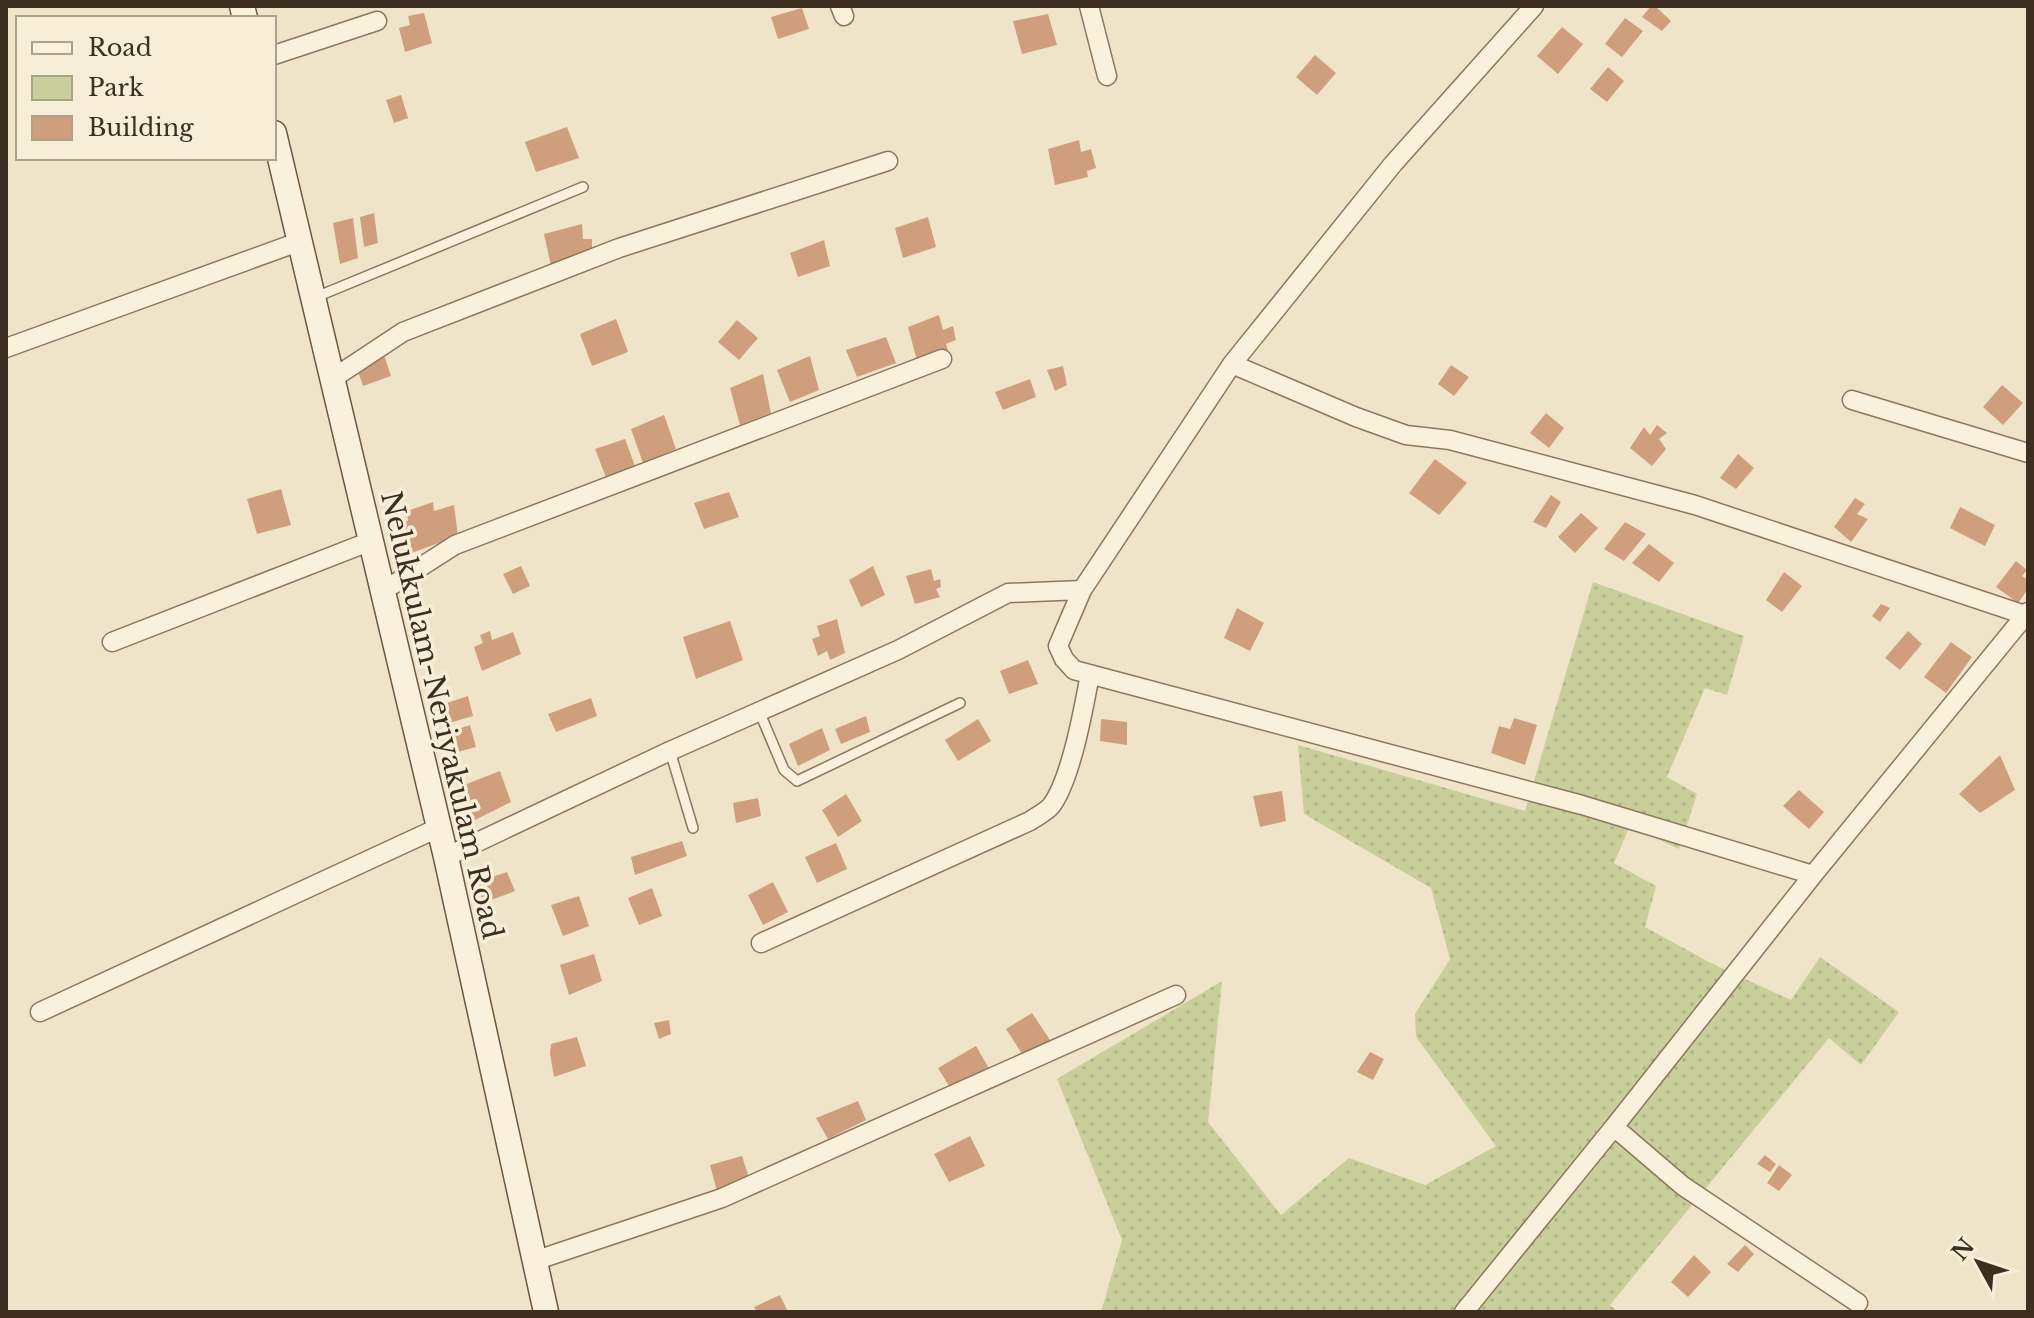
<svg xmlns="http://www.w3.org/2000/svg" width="2034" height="1318" viewBox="0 0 2034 1318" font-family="'Libre Baskerville',serif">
<defs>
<pattern id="green-dots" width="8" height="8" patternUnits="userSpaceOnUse" patternTransform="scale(2)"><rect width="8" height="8" fill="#c9cf9b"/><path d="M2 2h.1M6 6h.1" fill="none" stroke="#aeb285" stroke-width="1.8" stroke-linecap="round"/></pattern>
</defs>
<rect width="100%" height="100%" fill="#f0e4c8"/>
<path fill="url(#green-dots)" d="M1593,582l151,54 -17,59 -22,-7 -38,89 30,17 -18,55 -49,-23 -16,37 42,23 -11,41 66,36 80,37 29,-43 79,55 -38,53 -32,-27 -219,267 8,7h-517l21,-72 -65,-161 165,-98 -14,141 73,93 68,-57 76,27 71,-39 -80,-109 -1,-23 35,-55 -19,-71 -127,-74 -6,-69 227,66z"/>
<path fill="#cf9f7d" d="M1651,6h4l16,15 -9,10 -20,-14z
M802,8l7,21 -31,10 -7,-22z
M424,13l8,30 -27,9 -6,-24 11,-3 -2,-9z
M1048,14l9,31 -35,9 -9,-33z
M1625,18l18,13 -21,26 -17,-13z
M1562,27l21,17 -25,30 -21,-18z
M1315,55l21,18 -19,22 -21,-18z
M1608,67l16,14 -17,21 -17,-13z
M401,95l7,23 -14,5 -8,-23z
M567,127l12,31 -43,14 -11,-30z
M1079,140l2,12 10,-3 5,19 -9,3 1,6 -33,8 -7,-36z
M374,213l4,30 -14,4 -4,-30z
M928,217l8,30 -33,11 -8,-30z
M353,218l5,40 -18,6 -7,-41z
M582,224l1,15h9v11l-41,16 -7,-32z
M824,240l6,26 -32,11 -8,-24z
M939,315l4,15 10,-4 3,14 -10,4 2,6 -31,11 -9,-34z
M616,319l12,33 -36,14 -12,-32z
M737,320l21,18 -19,22 -21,-18z
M886,337l10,26 -39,14 -11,-27z
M384,355l7,21 -28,10 -7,-21z
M810,356l9,34 -29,12 -13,-32z
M1451,365l18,12 -15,19 -16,-12z
M1063,366l4,19 -12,6 -8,-21z
M763,374l8,39 -31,12 -10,-37z
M1030,379l6,18 -33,13 -8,-18z
M2002,385l21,18 -20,22 -20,-18z
M1546,413l18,15 -15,20 -19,-15z
M664,415l12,34 -33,14 -12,-34z
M1657,425l10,8 -8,6 7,10 -14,17 -22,-18 14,-21 6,8z
M625,439l10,27 -28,14 -12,-31z
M1738,454l16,14 -18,21 -16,-11z
M1435,459l32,24 -28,32 -30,-22z
M281,489l10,36 -34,9 -10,-35z
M729,492l10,25 -35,12 -10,-26z
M1551,495l10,7 -15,26 -13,-6z
M1855,498l10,6 -8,10 11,5 -17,23 -17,-15z
M433,502l1,9 20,-6 4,31 -58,21 -9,-32 17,-4 -1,-10z
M1960,507l35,18 -10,21 -35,-18z
M1581,513l17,15 -23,25 -17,-16z
M1625,522l21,12 -22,27 -20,-12z
M1649,544l25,19 -15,19 -27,-19z
M2016,561l11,9 -5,6 6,4v9l-10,14 -22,-16z
M521,566l9,20 -17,8 -10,-20z
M873,566l12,29 -24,12 -12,-27z
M931,569l3,12 6,-2 1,8 -5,2 4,8 -25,7 -9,-28z
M1784,572l18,14 -20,26 -16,-12z
M1881,604l9,4 -10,14 -8,-6z
M1237,608l27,15 -14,28 -26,-13z
M837,619l8,34 -15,7 -3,-9 -9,5 -6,-17 8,-3 -3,-10z
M730,621l13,39 -47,19 -13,-42z
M490,631l2,9 21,-8 8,22 -39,17 -8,-24 9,-4 -3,-8z
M1908,631l14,13 -22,26 -15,-12z
M1951,642l21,15 -26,36 -22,-16z
M1028,660l10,24 -29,10 -9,-23z
M468,696l5,20 -34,10 -4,-19z
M591,698l6,18 -41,16 -8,-18z
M866,716l4,16 -29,12 -6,-15z
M1514,718l23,7 -12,40 -34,-12 8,-27 11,3z
M978,719l13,22 -33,20 -13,-21z
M1101,719l26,3v23l-27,-4z
M470,725l6,22 -22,6 -5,-21z
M822,728l8,22 -32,16 -9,-22z
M2000,755l15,35 -35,23 -21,-19z
M500,771l11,31 -46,23 -14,-35z
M1799,790l25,22 -15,17 -26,-23z
M1282,791l4,30 -26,6 -7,-31z
M846,794l16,27 -24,16 -16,-27z
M758,798l3,18 -25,7 -3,-20z
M682,841l5,15 -52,19 -4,-18z
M836,843l11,26 -30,14 -12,-26z
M507,872l8,19 -32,12 -6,-21z
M773,882l15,30 -25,13 -15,-30z
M652,888l10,28 -23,9 -11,-27z
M579,896l10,30 -26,10 -12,-31z
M594,954l8,27 -33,14 -9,-30z
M1032,1013l20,30 -26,17 -20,-31z
M669,1020l2,14 -12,5 -5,-16z
M577,1037l9,29 -32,11 -4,-23 1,-10z
M976,1046l14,24 -38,21 -14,-23z
M1370,1052l14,7 -11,21 -16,-8z
M858,1101l8,19 -38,19 -12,-21z
M970,1136l15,30 -36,16 -15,-28z
M1765,1155l11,9 -6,8 -13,-8z
M742,1156l8,25 -33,10 -7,-26z
M1779,1165l13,10 -13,16 -12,-8z
M1745,1245l9,9 -16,18 -11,-8z
M1694,1255l17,17 -23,25 -17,-15z
M780,1295l8,17h-31l-3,-5z"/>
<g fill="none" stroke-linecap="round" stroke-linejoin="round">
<defs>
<path id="service" d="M316,297l267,-110
M759,711l25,59 13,11 163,-78
M670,751l23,77"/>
<path id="minor" d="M840,6l4,10
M1089,6l18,70
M1534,6l-141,158 -161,200 -150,226 -24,56 6,13 10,11 508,135 231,70
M274,55l103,-34
M6,348l295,-107
M1232,364l124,53 50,18 44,5 245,65 330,110
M332,379l71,-47 216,-84 269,-87
M1852,400l176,53
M383,591l72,-46 487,-186
M112,642l259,-101
M446,857l224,-106 228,-101 110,-57 74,-3
M761,943l269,-122c7,-5 16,-9 21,-15 20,-26 33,-99 39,-132
M40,1012l400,-185
M534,1261l188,-63 454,-203
M1858,1303l-175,-117 -69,-59 199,-252 215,-263
M1464,1312l150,-185"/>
<path id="secondary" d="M242,6l3,12
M274,133l172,724 100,455"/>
</defs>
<use href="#service" stroke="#8d765c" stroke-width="12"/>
<use href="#minor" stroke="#8d765c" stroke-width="21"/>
<use href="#secondary" stroke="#6f573f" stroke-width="27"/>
<use href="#service" stroke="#faf1dc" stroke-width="9"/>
<use href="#minor" stroke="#faf1dc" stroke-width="18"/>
<use href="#secondary" stroke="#faf1dc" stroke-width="24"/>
</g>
<g text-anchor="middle" stroke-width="7" stroke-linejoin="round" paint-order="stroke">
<g font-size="28" fill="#3d2e20" stroke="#f7eed8">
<text transform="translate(442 715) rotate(77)" y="10">Nelukkulam-Neriyakulam Road</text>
</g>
</g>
<rect width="2034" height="1318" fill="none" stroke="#3d2e20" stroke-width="16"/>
<rect x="16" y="16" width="260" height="144" fill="#f7eed8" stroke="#ada18e" stroke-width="2"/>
<rect x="32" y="42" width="40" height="12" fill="#faf1dc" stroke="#ada18e" stroke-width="2"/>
<text x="88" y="56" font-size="24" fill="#3d2e20">Road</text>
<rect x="32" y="76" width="40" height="24" fill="#c9cf9b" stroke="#ada18e" stroke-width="2"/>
<text x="88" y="96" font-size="24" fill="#3d2e20">Park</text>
<rect x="32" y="116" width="40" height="24" fill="#cf9f7d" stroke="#ada18e" stroke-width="2"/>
<text x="88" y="136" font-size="24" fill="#3d2e20">Building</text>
<g transform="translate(1978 1262) rotate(310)" stroke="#f7eed8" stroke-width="6" paint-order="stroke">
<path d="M0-6L14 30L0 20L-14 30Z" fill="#3d2e20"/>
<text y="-12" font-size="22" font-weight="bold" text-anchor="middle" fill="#3d2e20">N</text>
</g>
</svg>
